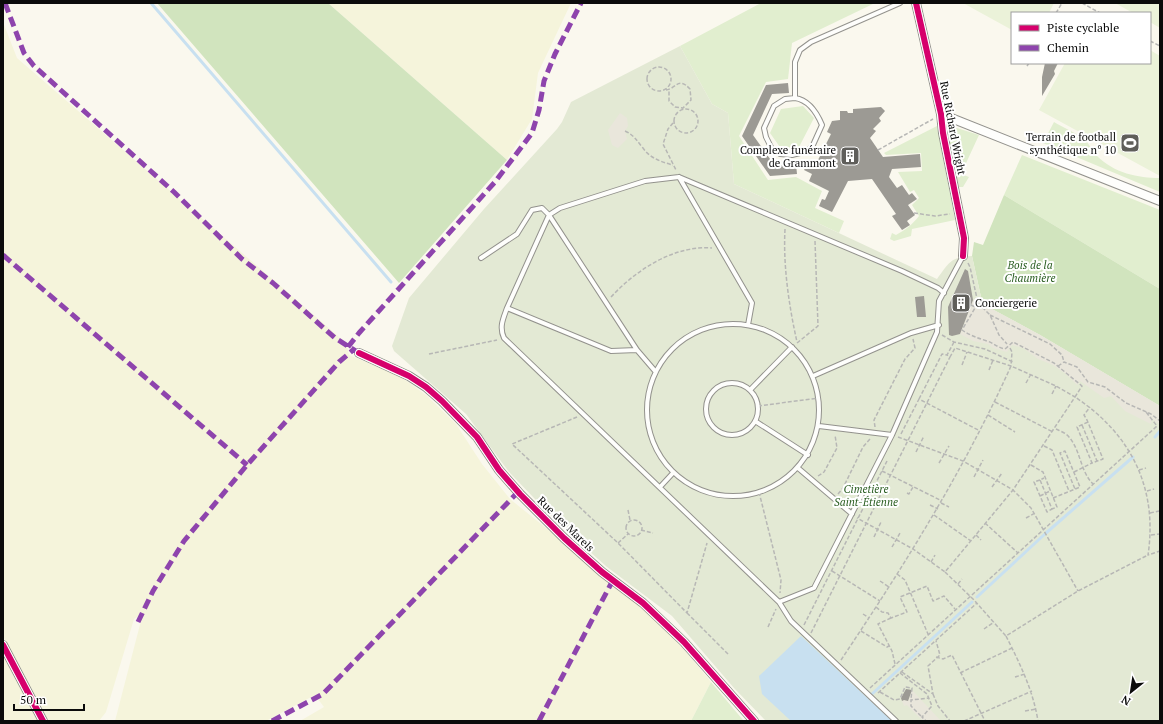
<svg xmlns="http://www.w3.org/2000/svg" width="1163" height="724" viewBox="0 0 1163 724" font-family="'PT Serif',serif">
<rect width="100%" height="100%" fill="#faf8ee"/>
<path fill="#f5f4db" d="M328,3h243l-33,70 -6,46 -25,41z
M3,22l14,36 329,285 3,12 52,22 25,18 30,29 26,40 28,35 134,108 38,40 29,35 -20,39h-391l24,-14 -9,-12 -49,26h-151l28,-108 -9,6 -28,93 -7,9h-51l-45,-85z
M3,649l38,72h-38z"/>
<path fill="#e1eecf" d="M761,3h114l-83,40 -4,36 -22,3 -27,54 29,44 28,-3 26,14 -7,17 29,13 -5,12 -105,-49 -6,-71 -16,-9 -32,-58z
M803,106l11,12 -15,29 -17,3 -12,-17 11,-24z
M1054,122c10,6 21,10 30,17 5,4 8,12 13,17 17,17 41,22 63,22v14l-117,-49z
M937,126l18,94 -43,9 -1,7 -17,5 -4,-2 2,-6 4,2c9,-5 16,-10 23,-19l-7,-11 7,-7 -5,-8 -4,2 -12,-20 24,-1 -1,-18 -35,2 -2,-2z
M951,128h6l22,7 -18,39 8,3 -6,10h-5l-10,-53z
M1022,155l138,55v79l-156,-94z
M711,682l32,38 1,1h-53z"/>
<path fill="#d1e4be" d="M157,3h171l179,157 -108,123z
M1004,195l156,94v117l-120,-71 -50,-27 -9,-11 -9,-41 2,-14 9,3z"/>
<path fill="#e3e9d4" d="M680,46l32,58 16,9 6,71 203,95c12,-16 13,-22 35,-23l9,41 9,11 50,27 120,71v315h-394l-32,-33 -62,-72 -65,-49 -48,-43 -50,-52 -43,-58 -72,-63 -2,-5 17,-48 75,-89 73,-80 5,-7 9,-20z"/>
<path fill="#ebf2d9" d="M963,3h91l-5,10h-37v17z
M1115,3h45v25l-10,-6v-9h-17z
M1150,50l10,6v120l-121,-66 26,-47h85z"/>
<path fill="#e9e6db" d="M620,113l7,5 1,8 -3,5 2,8 -9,9 -6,-3 -4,-15z
M981,297l9,11 50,27 120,71v19l-8,-6 -1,5 -26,-13 -14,-15 -7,2 -24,-17 -3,4 -11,-11 -13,-9 -15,-6 -15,-11 -11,-3 -5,7 -14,-4 -5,-4 -15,-3 -13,-7 13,-34z
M912,690l29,31h-18l-16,-16 -3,1 -2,-5 2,-1 4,1z"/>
<path fill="#c8e0f0" d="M801,636l91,85h-101l-29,-27 -3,-18z"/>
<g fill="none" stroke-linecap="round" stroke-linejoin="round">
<path stroke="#c8e0f0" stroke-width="3" d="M151,3l240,279
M1155,437l5,-6
M977,597l69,-64 87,-76
M872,694l100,-92"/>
</g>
<path fill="#9c9a94" d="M1045,63h13l-4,8 1,3 -13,22v-19z
M788,83l1,10 -17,1 -19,41 22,31 21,-2 1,10 -27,2 -28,-40 24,-51z
M881,107l4,4 -6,7 2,3 -8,8 3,2 -6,7 13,19 37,-3 1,13 -29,2 -3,8 8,11 5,-3 7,10 3,-2 5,6 -9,6 7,10 -8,6 3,4 -8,5 -10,-14 4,-2 -24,-35 -24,2 -16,31 -13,-6 3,-7 3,1 4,-9 -20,-10 3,-7 -8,-4 4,-7 9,-1 14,-28 -4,-2 5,-11 8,-1v-9h7l1,2h5v-4z
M965,269l3,2 5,29 -13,34 -8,2 -3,-1 -1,-28z
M924,296l2,21h-9l-2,-20z
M906,689l6,1 -4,11 -4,-1 -2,1 -1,-3z"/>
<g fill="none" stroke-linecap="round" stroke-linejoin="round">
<defs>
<path id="service" d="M795,98c14,2 22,15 27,27l-9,20 -5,6 -16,4 -12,-1 -8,-5 -6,-12 -2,-9 10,-22 11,-7z
M795,98v-36l5,-12 11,-8 89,-39
M679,177l73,126 -4,22
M481,258l36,-24 15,-24 10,-2 7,7 88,135 18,21
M944,293l-6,-5 -36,-17 -223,-94 -34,4 -85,27 -11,7 -42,93c-4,11 -8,19 -3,30l275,264 35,-14 78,-153 45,-103 2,-31 24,-45
M507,308l104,43 26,-1
M647 410a86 86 0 1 1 172 0a86 86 0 1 1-172 0Z
M813,376l98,-43 28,-8
M706 409a26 26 0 1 1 52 0a26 26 0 1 1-52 0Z
M750,390l42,-43
M755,421l53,34
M819,426l73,9
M798,468l54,46
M660,487l13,-14
M779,602l12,19 105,100"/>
<path id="minor" d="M916,3l25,111 2,19 21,105 -1,18
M941,114l219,87
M359,353l50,23 17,11 16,14 35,36 22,33 21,24 44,44 38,34 41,31 41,39 70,79
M3,645l40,76"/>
</defs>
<use href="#service" stroke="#93928d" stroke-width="6"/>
<use href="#minor" stroke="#93928d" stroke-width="10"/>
<path stroke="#b7b7b5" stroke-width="1.5" stroke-dasharray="4 2" stroke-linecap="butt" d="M1082,3l18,10
M1056,13l6,-10
M1150,41l10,5
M1027,66l2,-3
M647 79a12 12 0 1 1 24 0a12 12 0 1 1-24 0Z
M666,90c10,-1 12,-14 24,-1l1,11 -8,8 -8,-1 -6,-6v-12
M674 121a12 12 0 1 1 24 0a12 12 0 1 1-24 0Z
M673,123l-5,6 -5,15 13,26
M625,131c9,4 12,10 18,17 7,10 18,14 30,17
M878,150l55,-31
M914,213l21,3 15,-2
M785,229c-2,37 4,77 12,113
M968,263l2,4 8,36 -16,27c9,6 16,8 25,11 7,2 9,6 18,8l8,-7 41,21 28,23 -7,11c56,37 83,91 73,158l12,-4
M611,297c25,-27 63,-52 101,-49
M978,303l12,12 9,20 8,9
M971,305l4,2
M990,315l60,29 12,11 2,7
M942,335l12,7 31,7 28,13
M954,342l-7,13 3,2 5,-9 56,18 1,-14 -2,-4
M797,343l21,-17 -3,-85
M429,354l68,-14
M962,365l5,-13
M1058,366l6,-4 13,5 11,15 17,5 21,16 25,11 9,7
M989,370l4,-10
M1026,383l5,-9
M1052,394l4,-8
M919,399l23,-45 5,1
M995,402l58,30
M758,406l61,-8
M988,415l27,17
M577,417l-65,27 106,99 69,70 20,-70
M1088,422l-11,5 15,36 11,-4 -16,-39 -3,-5 6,-8
M1082,425l15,36
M875,427l-1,-7 31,-61 10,-11 -2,-9
M1056,429c4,2 10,4 13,8 12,14 11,34 24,47
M901,434l18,-35 61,32
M898,437l65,24 50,29 18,18 47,83
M1044,446l8,4 17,41
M916,452l8,-16
M939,463l10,-17
M1031,465l12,7 14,35 -5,2 -12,-29 4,-2
M1139,470l7,-2
M882,471l60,30
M1074,472l18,-9
M818,476l6,-4 13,-24 -2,-13
M974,477l9,-17
M1040,480l-6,2 13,30 5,-3
M992,487l10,-14
M1147,491l7,-2
M759,492l22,88 -1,13
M907,493l2,1 4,-7
M838,494l5,-6 20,-41 7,-8
M1040,496l10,-5
M1053,498l27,-11 -15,-36 -5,2 15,36
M941,503l8,4
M930,505l8,4
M628,510l2,10
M1150,513l9,-2
M934,515l37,26
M1026,518l9,-5
M626 528a8 8 0 1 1 16 0a8 8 0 1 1-16 0Z
M985,523l33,30
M641,530l12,3
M976,535l5,5
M1151,535l9,-1
M874,537l7,-15
M618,543l10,-9
M892,547l8,-14
M931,562l4,-7
M832,571l48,30
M945,572l29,28 32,36 72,-45 70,-36
M897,574l8,6 23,54
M880,581l9,6
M958,584l4,-5
M876,607l6,5 6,1 3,5 16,-6 -7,-15 27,-11 6,15 11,-5 11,13
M687,613l42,42
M863,614l6,4
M891,618l-13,6 14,27 3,13
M804,625l83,-164
M768,627l8,-18
M984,629l10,-7
M861,631l26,16 2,-1
M811,633l139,-276
M1006,636c14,28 27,54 32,85
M936,657l7,2 9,-4 33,66
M841,660c63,-94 123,-190 170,-294l45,20 19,11 -62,93 -68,82 -32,-23 -56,-31
M902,672l31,22 -5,-28 12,-11 -4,-14
M900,673l27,21 5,12 -10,11 4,4
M960,673l52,-25
M1015,677l10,-3
M870,688l287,-262 -11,-14
M880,692l14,8 6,-1 5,-12 7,1 -1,12
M878,693l99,-90
M933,694l5,12 12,15
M1025,711l11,-2
M921,716l-10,-10v-6l18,-2
M964,721l68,-30"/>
<use href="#service" stroke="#fefefc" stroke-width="4"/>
<use href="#minor" stroke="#fefefc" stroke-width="8"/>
<path stroke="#8e44ad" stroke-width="5" stroke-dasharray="10 5" stroke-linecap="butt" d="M5,3l19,50 10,13 140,126 68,67 31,24 62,55 24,15
M3,255l244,210
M348,347l11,-14 136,-151 37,-49 7,-23 5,-29 11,-27 26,-51
M138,622l15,-31 31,-50 63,-76 92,-103 14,-12
M272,721l51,-27 195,-202
M539,721l74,-141"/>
<defs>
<path id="cycleway" d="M916,3l25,111 2,19 21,105 -1,18
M359,353l50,23 17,11 16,14 35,36 22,33 21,24 44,44 38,34 41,31 41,39 70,79
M3,645l40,76"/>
</defs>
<use href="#cycleway" stroke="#fff" stroke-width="8"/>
<use href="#cycleway" stroke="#d6006c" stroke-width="6"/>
</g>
<defs>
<symbol id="stadium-square" viewBox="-11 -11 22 22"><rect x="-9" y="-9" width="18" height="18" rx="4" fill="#5f5e5a" stroke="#fff"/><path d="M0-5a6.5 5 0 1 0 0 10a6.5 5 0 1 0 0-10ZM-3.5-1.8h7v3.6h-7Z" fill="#fff"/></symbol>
<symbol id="building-square" viewBox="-11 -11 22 22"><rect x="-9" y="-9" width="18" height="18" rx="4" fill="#5f5e5a" stroke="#fff"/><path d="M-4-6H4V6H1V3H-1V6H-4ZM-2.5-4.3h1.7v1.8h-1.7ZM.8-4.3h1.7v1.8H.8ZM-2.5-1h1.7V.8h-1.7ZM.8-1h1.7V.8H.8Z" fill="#fff"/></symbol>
</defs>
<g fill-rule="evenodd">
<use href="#stadium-square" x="1119" y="132" width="22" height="22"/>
<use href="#building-square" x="839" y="145" width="22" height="22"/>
<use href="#building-square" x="950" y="292" width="22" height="22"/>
</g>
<g text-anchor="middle" stroke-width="4" stroke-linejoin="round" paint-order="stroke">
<g font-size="11" fill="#0b0b0b" stroke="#fff">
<text transform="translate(953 128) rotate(79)" y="4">Rue Richard Wright</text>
<text transform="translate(566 524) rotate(44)" y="4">Rue des Marels</text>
</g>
<g font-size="11" fill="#0b0b0b" stroke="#fff" text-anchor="end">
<text x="1116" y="141">Terrain de football<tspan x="1116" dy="13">synthétique n° 10</tspan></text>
<text x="836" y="154">Complexe funéraire<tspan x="836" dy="13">de Grammont</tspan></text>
<text x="975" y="307" text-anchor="start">Conciergerie</text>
</g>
<g font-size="11" font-style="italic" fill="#295d20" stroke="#fff">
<text x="1030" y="269">Bois de la<tspan x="1030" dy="13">Chaumière</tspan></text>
<text x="866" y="493">Cimetière<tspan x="866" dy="13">Saint-Étienne</tspan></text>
</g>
</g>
<rect width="1163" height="724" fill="none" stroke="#0b0b0b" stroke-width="8"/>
<rect x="1011" y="12" width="140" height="52" fill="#ffffff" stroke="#9d9d9d"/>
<rect x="1019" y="25" width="20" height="6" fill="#d6006c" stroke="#9d9d9d"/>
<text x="1047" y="32" font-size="12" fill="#0b0b0b">Piste cyclable</text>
<rect x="1019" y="45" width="20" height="6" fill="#8e44ad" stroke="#9d9d9d"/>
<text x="1047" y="52" font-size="12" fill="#0b0b0b">Chemin</text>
<g transform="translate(1131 692) rotate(210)" stroke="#ffffff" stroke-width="3" paint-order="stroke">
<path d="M0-3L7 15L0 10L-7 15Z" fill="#0b0b0b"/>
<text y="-6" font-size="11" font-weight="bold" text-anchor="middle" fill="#0b0b0b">N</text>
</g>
<path d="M14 704v6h70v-6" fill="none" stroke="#0b0b0b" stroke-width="2"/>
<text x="20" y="704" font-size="12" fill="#0b0b0b" stroke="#ffffff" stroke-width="3" paint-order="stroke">50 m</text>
</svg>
